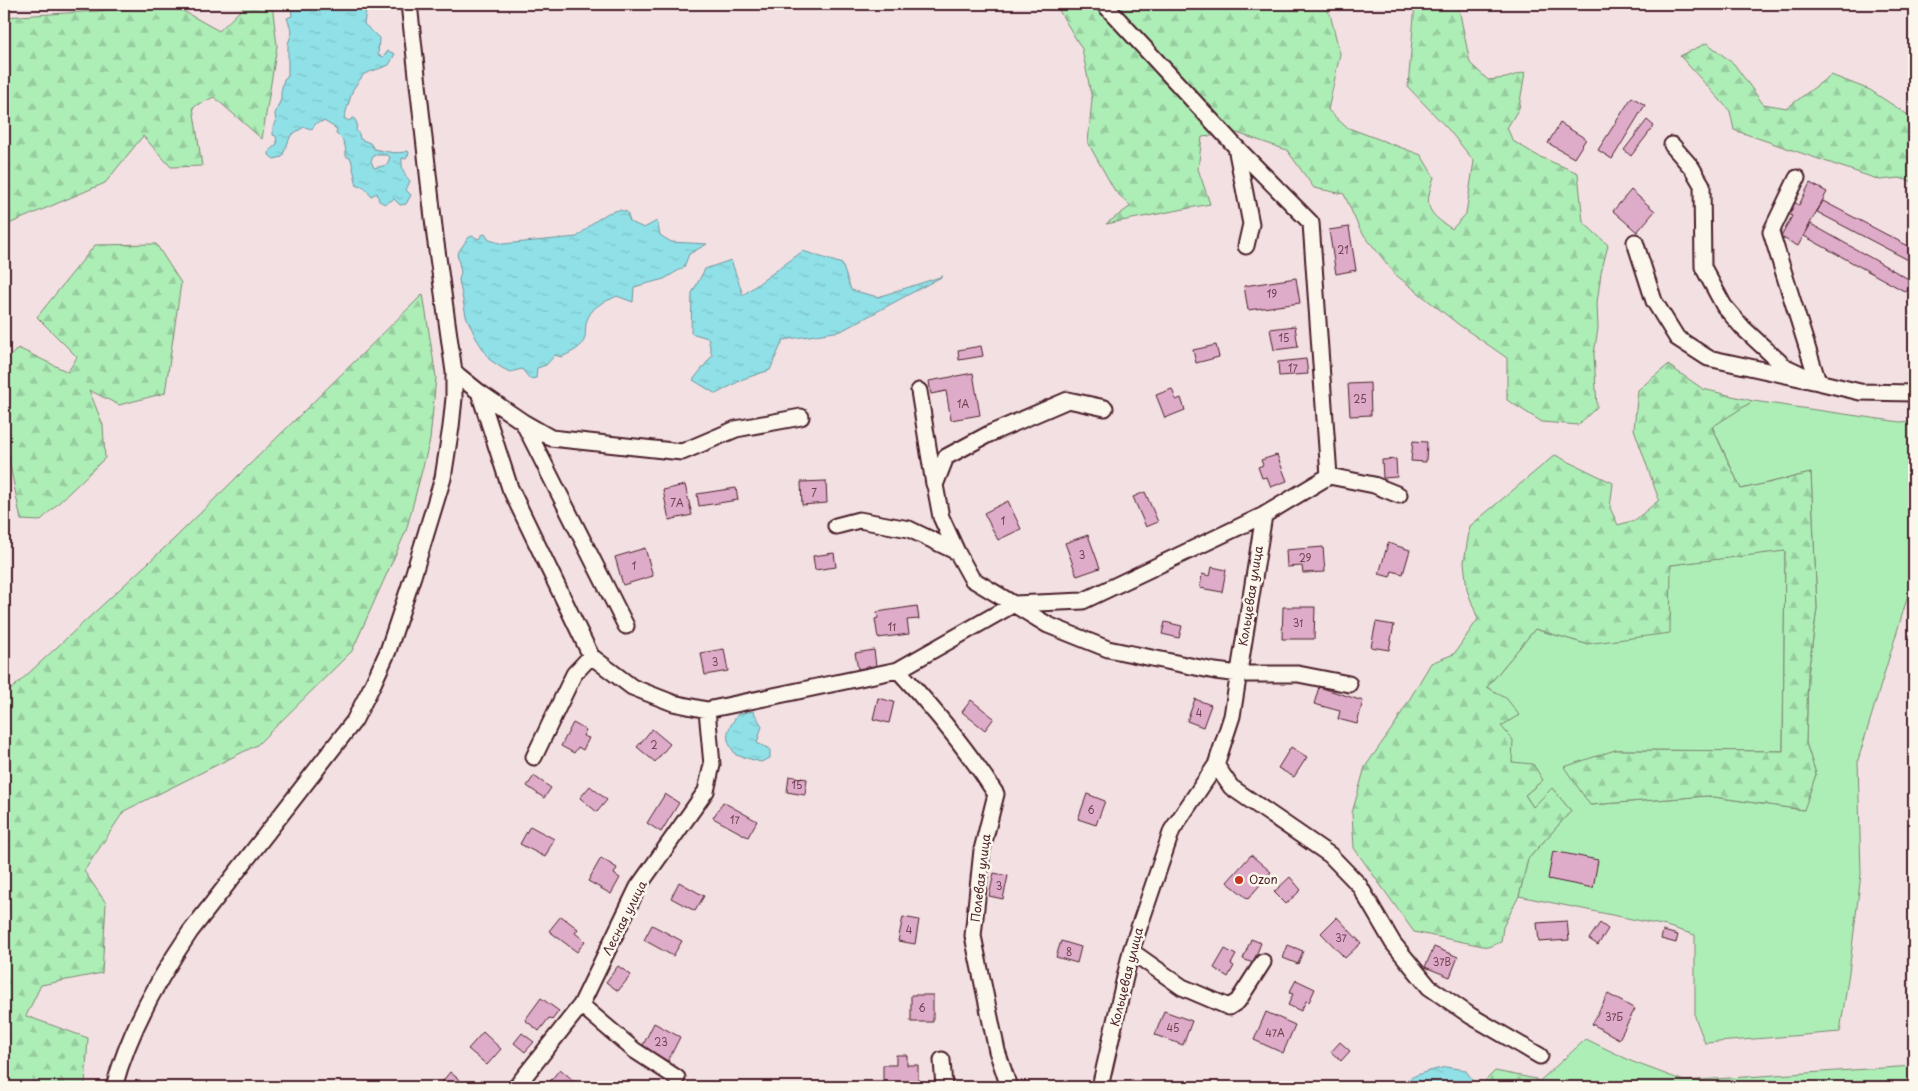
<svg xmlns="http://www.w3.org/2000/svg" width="1918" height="1091" viewBox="0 0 1918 1091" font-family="'Playpen Sans',sans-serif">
<defs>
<pattern id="forest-firs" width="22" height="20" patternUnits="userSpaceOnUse" patternTransform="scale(1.25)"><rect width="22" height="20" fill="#adeeb7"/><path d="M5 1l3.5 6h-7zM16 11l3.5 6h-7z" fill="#96cc9e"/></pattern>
<pattern id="water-ripples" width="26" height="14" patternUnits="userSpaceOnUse" patternTransform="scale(1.25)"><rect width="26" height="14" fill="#8fe1e7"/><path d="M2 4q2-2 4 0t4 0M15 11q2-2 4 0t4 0" fill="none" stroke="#7dc1c6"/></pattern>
</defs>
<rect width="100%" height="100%" fill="#f2e0e2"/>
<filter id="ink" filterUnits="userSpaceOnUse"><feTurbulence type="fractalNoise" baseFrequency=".02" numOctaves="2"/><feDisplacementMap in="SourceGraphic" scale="10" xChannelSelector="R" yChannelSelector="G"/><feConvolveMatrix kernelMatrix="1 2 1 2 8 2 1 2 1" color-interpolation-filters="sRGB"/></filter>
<g filter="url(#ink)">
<path fill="#adeeb7" stroke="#7c8671" d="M1753,401l147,21 14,-1v133l-5,38 -51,168 3,114 -12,98 -9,60 -135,11 -10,-26v-82l-29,-9 -147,-30 9,-37 43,-48 -19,-23 -19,19 -8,-12 18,-15 -31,-18 -12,-36 19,-11 -33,-27 49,-59 51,15 85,-79 114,-15 -2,201 -168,-1 -24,55 116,-9 96,14 13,-36 -10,-31 2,-69 9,-66 -6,-135 -70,16 -29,-63z
M1586,1039l47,23 51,19 230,-15v21h-381z"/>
<path fill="url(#forest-firs)" stroke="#7c8671" d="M247,4h25l5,42 -15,93 -48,-42 -21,10 9,59 -31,1 -28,-31 -38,47 -94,40 -7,6v-212l170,-11 45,25z
M1044,4h278l8,10 10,40 -12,56 18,17 75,28 13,22c-10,29 -8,35 18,52l14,-15 8,-53 -26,-32 -40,-42 7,-83h43l12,59 18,17 18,-2 19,-6 -6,36 -12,20 6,13 25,15 40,17 5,49 25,23 -7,28 -4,30 1,25 -4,26 3,53 -19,18 -36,-3 -35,-22v-42l-49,-34 -62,-49 -36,-45 -16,-36 -30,-6 -27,-38 -50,-17 -35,4 -4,32 12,35 -104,20 25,-18 -16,-15 -27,-48 4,-44 -10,-50 -25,-42z
M1707,43l27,21 29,40 24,4 44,-33 39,15 44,29v63l-15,-4 -19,2 -146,-50 -4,-19 -50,-55z
M156,244l25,39 -16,110 -46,12 -30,-15 14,35 2,33 -65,63 -19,-1 -17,-85v-72l14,-15 50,24 9,-15 -40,-40 58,-72z
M423,294l13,83 -6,63 -24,91 -54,120 -95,94 -133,66 -40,60 22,32 -4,70 -61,12 -15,31 62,22 -3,46 -10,3h-71v-391l170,-157z
M1668,365l35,24 50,12 -41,26 29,62 70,-16 6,135 -9,66 -2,69 10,31 -12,36 -97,-14 -117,9 -26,-38 51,-17 168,1 2,-200 -114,14 -1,68 -84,11 -51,-15 -48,58 20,12 12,16 -18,11 12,14 -1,22 21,2 10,16 -18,15 8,12 19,-19 19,23 -43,48 -9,37 -16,31 -2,15 -13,5 -74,-15 -60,-84 -2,-35 13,-46 30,-43 36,-61 23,-9 24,-35 -11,-29 -3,-28 6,-36 85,-71 58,28 -3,25 8,17 17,-5 24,-20 -25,-71 4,-39z
M1495,1071l41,8 1,8h-58z"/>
<path fill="url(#water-ripples)" stroke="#73939c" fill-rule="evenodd" d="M289,4h78l-3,20 15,14 -1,17 5,2 5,-6 7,3 -6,11 -25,9 -11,15 -9,29 5,3 4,-4 4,6 -1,7 3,4 1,5 10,4 4,6c10,2 23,6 34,2l1,2 -3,6 -4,-1c-1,9 2,17 8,23l-4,9 5,5 -5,9 -6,1 -6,-6 -9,5 -6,-3 -2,-8 -6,3 -7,-9 -7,-1 -6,-27 -5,-3c0,-9 -2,-18 -10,-22l1,-5 -13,-8 -8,2 -4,6 -8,-2 -13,8 -9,22 -8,2 -5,-4 1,-5 7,-6 -1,-8 -3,-1v-8l3,-4 -1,-9 6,-15v-7l3,-13 4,-3v-32l4,-12 -5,-14 5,-2 -1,-10zM374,155h13l3,2 -3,8 -13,3 -3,-7z
M619,210l8,2 3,10 14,6 13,-7 3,14 11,7 36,2 -18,10 -5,13 -20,12 -30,8 -1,15 -16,-6c-7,4 -18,7 -24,14 -18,21 8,31 -32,47l-6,-2 -9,10 -9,3 -1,10 -6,1 -8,-10 -12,3 -8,-4 -12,-8 -14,-22 -10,-22 -7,-36 2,-8 -4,-18 11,-16 4,-2 7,3 3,-4 3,-1 4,6 14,4 74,-7 17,-15 14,-9z
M803,251l39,13 9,26 27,7 65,-21 -102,55 -58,9 -13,30 -27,9 -27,15 -23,-14 19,-24 -4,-18 -17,-5 1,-40 13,-24 26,-9 12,35z
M753,711l9,15 -5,17 13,6v9l-9,4 -25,-7c-13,-18 -10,-23 2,-41z
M1446,1067l19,3 7,9 -6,8h-67c11,-13 31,-16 47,-20z"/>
<path fill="#deacc9" stroke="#4a1f2b" d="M1632,97l13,8 -33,54 -14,-9z
M1647,120l7,6 -23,30 -7,-6z
M1560,123l26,16 -12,19 -26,-15z
M1810,183l17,9 -29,54 -17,-9 11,-21 -8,-4 6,-12 9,5z
M1631,190l24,21 -18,21 -24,-21z
M1823,201l91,48v14l-97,-51z
M1811,224l101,57 -6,11 -102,-56z
M1349,227l7,43 -20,4 -7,-44z
M1296,278l4,25 -52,7 -4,-24z
M1295,326l3,21 -24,3 -4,-21z
M1216,345l3,12 -23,6 -3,-13z
M981,346l2,10 -24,4 -1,-10z
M1306,359l2,15 -29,2 -1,-14z
M973,373l7,42 -29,5 -5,-29 -15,3 -2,-13z
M1370,383l1,32 -21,1 -2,-32z
M1172,389l4,11 5,-2 4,12 -20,8 -9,-23z
M1413,441l14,1 -1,20 -15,-1z
M1277,455l10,26 -16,6 -4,-10 -5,1 -4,-11 5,-2 -2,-5z
M1396,459l1,18 -14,1 -1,-18z
M826,481l1,22 -25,2 -1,-23z
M685,485l7,30 -23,5 -6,-30z
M736,488l2,12 -39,6 -2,-12z
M1145,492l13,30 -12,5 -13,-30z
M1008,501l13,28 -23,11 -14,-27z
M1088,535l12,33 -23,8 -12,-33z
M1388,543l22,7 -7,24 -11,-3 -2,6 -11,-3z
M1323,547l2,25 -22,1 -1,-7 -15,1 -1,-17z
M645,548l8,28 -30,9 -8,-28z
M834,553l2,14 -21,3 -2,-14z
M1212,567l14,3 -4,22 -22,-4 2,-14 8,2z
M917,606l2,13 -12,1 2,14 -31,4 -3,-19 3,-1 -1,-6z
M1283,607h32l-1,32h-32z
M1165,622l17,4 -3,12 -17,-4z
M1376,622l18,3 -5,25 -18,-3z
M724,649l4,22 -23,4 -4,-22z
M874,650l2,16 -18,3 -3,-16z
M1319,687l44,14 -6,23 -19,-5 2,-8 -26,-7z
M878,698l16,4 -5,21 -16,-4z
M1195,699l16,6 -8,22 -16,-6z
M971,700l23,18 -9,12 -23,-18z
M573,723l13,7 -3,6 6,2 -6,12 -5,-3 -4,6 -13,-7z
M652,729l18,15 -15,18 -18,-15z
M1291,747l16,10 -13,20 -16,-9z
M534,776l17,12 -7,10 -17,-12z
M789,776l18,3 -2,16 -18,-3z
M590,786l17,14 -10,12 -17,-14z
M665,794l14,9 -18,29 -14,-9z
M1087,794l18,7 -9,24 -18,-6z
M723,802l34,19 -9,16 -35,-19z
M530,826l24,13 -9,18 -25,-13z
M1553,851l45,9 -5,28 -45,-9z
M1251,855l20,17 -23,27 -21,-17z
M601,858l16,10 -3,6 6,4 -9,16 -23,-13z
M994,873l14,3 -5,23 -14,-3z
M1290,877l11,13 -15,14 -12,-12z
M679,882l25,14 -9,15 -24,-13z
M561,916l17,13 -3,4 10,8 -8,11 -28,-21z
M903,917l16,3 -4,24 -17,-3z
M1337,917l24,26 -16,15 -24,-25z
M1567,921l2,19 -30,2 -2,-19z
M1600,923l8,6 -10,16 -9,-6z
M652,925l30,16 -9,15 -29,-16z
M1663,931l15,4 -2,8 -15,-4z
M1251,939l10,4 -8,20 -10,-4z
M1061,941l20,6 -4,16 -21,-6z
M1288,945l15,6 -5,13 -15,-6z
M1434,947l24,10 -8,20 -25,-10z
M1225,949l11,6 -5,9 3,2 -6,11 -14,-9z
M618,966l13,9 -13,16 -12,-9z
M1296,980l19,9 -6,13 -3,-1 -5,10 -13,-6 5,-11 -4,-1z
M1608,994l27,15 -16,30 -27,-15z
M911,995h22v27h-22z
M541,998l18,13 -7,9 -3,-2 -10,13 -14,-11z
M1164,1011l28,10 -9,24 -28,-10z
M1266,1012l29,13 -12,28 -29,-13z
M654,1023l26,14 -12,24 -26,-14z
M483,1032l18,17 -14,16 -19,-16z
M522,1033l12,9 -9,10 -11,-9z
M1340,1042l10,9 -9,10 -10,-9z
M896,1055h11v10h11v19h-22v3h-13v-22h13z
M560,1069l21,18h-32l-2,-2z
M450,1072l18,15h-30z"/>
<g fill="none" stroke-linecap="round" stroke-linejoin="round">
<defs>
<path id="minor" d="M1672,145l20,23 10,17 1,82 21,39 19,22 41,38 34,16 42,10 54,1
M1236,147l15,77 -5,22
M1635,242l19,59 23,37 31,20 110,24 -47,-150 26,-54
M454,372l25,20 31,96 81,168 41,31 41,16 34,7 191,-40 116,-66 69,-3 181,-86
M919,391l15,93
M479,392l44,30 103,204
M523,422l28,16 131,14 54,-23 65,-12
M1329,476l45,9 25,10
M836,526l23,-6 50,9 48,23 15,27 76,46 60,24 107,22 24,3h59l51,10
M957,552l-16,-35 -6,-32 11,-28 43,-23 79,-34 37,8
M898,670c36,39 69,79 98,124l-14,56 -9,86 24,115 12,36
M534,757l40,-83 17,-18
M1216,765l15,22 99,68 29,30 34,58 36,44 42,29 69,40
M1131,951l51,36 47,20 9,-6 25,-39
M581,1005l53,45 43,28
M942,1060l2,27
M114,1087c15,-55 44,-108 76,-155l164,-211 18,-35 16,-35 25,-75 30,-98 8,-51 3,-29v-26l-19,-136 -26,-232
M516,1087l65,-82 57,-118 68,-96 6,-26 -5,-55
M1100,1087l31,-136 41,-121 44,-65 16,-49 32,-201 65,-39 -18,-253 -75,-76 -132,-143"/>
</defs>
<use href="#minor" stroke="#4a1f2b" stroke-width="19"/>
<use href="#minor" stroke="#fbf7ec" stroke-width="15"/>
</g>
</g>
<circle fill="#c8321e" stroke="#fbf7ec" stroke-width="2" cx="1239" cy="880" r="5"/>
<g text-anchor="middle" stroke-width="5" stroke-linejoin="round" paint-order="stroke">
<g font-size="10" fill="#6f4252">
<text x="1343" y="254">21</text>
<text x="1272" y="298">19</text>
<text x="1284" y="342">15</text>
<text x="1293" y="372">17</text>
<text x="1360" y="403">25</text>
<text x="963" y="408">1А</text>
<text x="814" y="497">7</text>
<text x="677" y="507">7А</text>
<text x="1003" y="525">1</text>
<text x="1082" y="559">3</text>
<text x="1305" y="562">29</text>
<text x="634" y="570">1</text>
<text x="1298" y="627">31</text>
<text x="892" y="631">11</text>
<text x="715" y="666">3</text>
<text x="1199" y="717">4</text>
<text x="654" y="749">2</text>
<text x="797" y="789">15</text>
<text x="1091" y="814">6</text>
<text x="735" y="824">17</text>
<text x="999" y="890">3</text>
<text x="909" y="934">4</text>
<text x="1341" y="942">37</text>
<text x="1069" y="956">8</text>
<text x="1442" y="966">37В</text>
<text x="922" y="1012">6</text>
<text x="1614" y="1021">37Б</text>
<text x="1173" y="1032">45</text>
<text x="1275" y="1037">47А</text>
<text x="661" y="1046">23</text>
</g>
<g font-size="12" fill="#4a1f2b" stroke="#fbf7ec">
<text transform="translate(1251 596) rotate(-81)" y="4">Кольцевая улица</text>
<text transform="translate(981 878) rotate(-83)" y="4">Полевая улица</text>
<text transform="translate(625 918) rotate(-63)" y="4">Лесная улица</text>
<text transform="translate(1127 977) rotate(-76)" y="4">Кольцевая улица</text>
</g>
<g font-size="12" fill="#4a1f2b" stroke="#fbf7ec" text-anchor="start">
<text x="1249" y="884">Ozon</text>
</g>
</g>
<rect width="1918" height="1091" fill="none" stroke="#fbf7ec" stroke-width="20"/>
<rect x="10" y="10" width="1898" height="1071" fill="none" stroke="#4a1f2b" stroke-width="2" filter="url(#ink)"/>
</svg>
